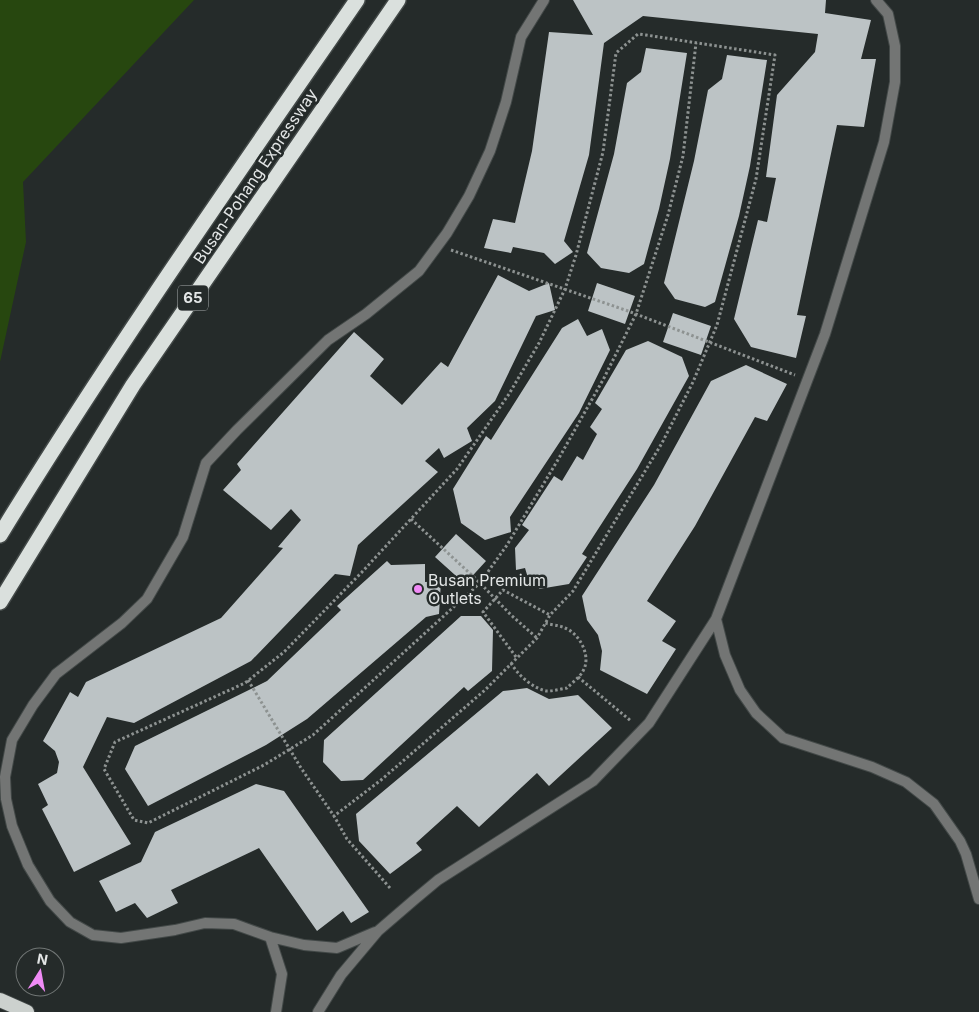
<svg xmlns="http://www.w3.org/2000/svg" width="979" height="1012" viewBox="0 0 979 1012" font-family="Inter,sans-serif">
<rect width="100%" height="100%" fill="#252b2a"/>
<path fill="#27470f" d="M0,0h194l-171,182 3,60 -26,120z"/>
<path fill="#bcc3c5" d="M573,0h253l-1,13 46,7 -10,39h15l-12,68 -27,-2 -40,190 9,1 -10,42 -45,-11 -17,-28 24,-99 9,2 9,-44 -10,-1 11,-82 38,-43 3,-18 -175,-18 -39,27 -15,112 -25,86 9,11 -18,12 -11,-11 -31,-6 -2,6 -27,-5 9,-29 22,4 17,-72 17,-119 44,3z
M646,48l41,5 -17,106 -11,50 -15,55 -15,9 -28,-5 -14,-15 27,-99 13,-71 14,-11z
M727,55l40,5 -17,106 -11,50 -24,86 -10,5 -30,-8 -11,-16 30,-122 14,-71 14,-11z
M498,275l31,16 20,-8 6,27 -19,6 -41,85 -28,27 5,13 -28,17 -5,-10 -14,13 13,11 -80,73 -8,31 -15,-2 -84,87 -117,62 -27,-6 -24,50 48,77 -57,28 -32,-63 6,-4 -10,-21 19,-11 2,-11 -4,-11 -12,-10 27,-49 8,5 8,-15 135,-64 62,-70 -5,-1 23,-27 -10,-11 -20,21 -48,-40 18,-20 -4,-6 117,-132 30,27 -14,17 32,29 39,-43 7,5z
M597,283l38,13 -10,28 -37,-13z
M673,313l38,13 -10,29 -38,-13z
M578,319l9,17 15,-7 8,21 -31,63 -69,104 1,15 -26,8 -24,-17 -8,-34 33,-53 5,4 71,-112z
M648,341l34,16 7,19 -52,93 -55,85 5,3 -18,27 -30,5 -1,-13 -10,2 -3,-10 -9,2 -1,-22 14,-18 -7,-5 32,-49 8,5 15,-25 6,4 14,-26 -7,-7 12,-18 -7,-6 31,-53z
M746,365l41,19 -20,37 -12,-4 -60,109 -48,75 29,20 -14,20 14,8 -29,45 -47,-24 2,-19 -4,-16 -11,-15 -5,-24 72,-111 57,-104z
M456,534l30,27 -21,23 -30,-27z
M387,561l4,4 34,-1v18l16,-1 -2,33 -13,3 -119,102 -41,26 -118,61 -23,-37 10,-23 132,-65 74,-71 -4,-4z
M461,616h20l12,14 -1,41 -24,20 -4,-4 -101,93 -22,1 -18,-19 1,-22z
M527,688l22,11 29,-4 34,33 -63,58 -12,-13 -58,54 -22,-21 -41,37 6,7 -32,24 -31,-33 -3,-27 147,-123z
M256,784l28,7 85,121 -18,11 -8,-12 -26,20 -58,-83 -88,42 7,13 -31,15 -12,-15 -19,9 -17,-31 42,-19 14,-30z"/>
<g fill="none" stroke-linecap="round" stroke-linejoin="round">
<defs>
<path id="minor" d="M716,619l9,36 15,35 16,23 27,25 89,29 34,15 28,22 26,37 6,13 13,45
M270,937l34,8 33,3 38,-16
M276,1012l6,-38 -12,-37 -36,-13 -29,-1 -30,7 -54,8 -28,-3 -23,-13 -20,-21 -22,-36 -16,-39 -6,-27 -1,-22 7,-37 21,-35 23,-31 66,-51 25,-24 36,-62 23,-74 31,-33 91,-90 38,-26 53,-43 28,-38 22,-37 21,-45 16,-49 15,-65 23,-37
M318,1012l23,-37 37,-44 36,-31 24,-20 155,-99 56,-58 67,-104 109,-285 59,-192 11,-60v-36l-7,-32 -12,-14"/>
<path id="trunk" d="M0,1000l27,12"/>
<path id="motorway" d="M0,535c112,-183 235,-358 357,-535
M0,602l133,-217 265,-385"/>
</defs>
<use href="#minor" stroke="#434948" stroke-width="12"/>
<use href="#trunk" stroke="#434948" stroke-width="16"/>
<use href="#motorway" stroke="#434948" stroke-width="18"/>
<path stroke="#8d9291" stroke-width="3" stroke-dasharray="2.5 2.5" stroke-linecap="butt" d="M451,250l177,61 167,64
M411,519l65,60 35,36 26,23
M516,657l-33,-45 20,-22 47,25
M511,663c6,11 22,26 36,28 7,0 14,-2 20,-3 5,-5 13,-11 16,-17 9,-15 -4,-38 -18,-43 -6,-3 -14,-3 -20,-5
M578,677l53,44
M248,680l53,88 33,48
M390,888l-43,-49 -13,-23 47,-36 104,-90 52,-52 13,-23 23,-24 89,-148 31,-61 24,-57 39,-146 19,-124 -129,-20 -8,-1 -22,19 -13,99 -27,103 -11,34 -26,54 -30,51 -52,75 -95,103 -78,80 -39,31 -130,59 -11,27 30,51 14,3 116,-58 49,-30 167,-152 27,-38 52,-87 45,-80 32,-64 32,-99 15,-59 13,-113"/>
<use href="#minor" stroke="#737574" stroke-width="10"/>
<use href="#trunk" stroke="#ccd1ce" stroke-width="14"/>
<use href="#motorway" stroke="#dae0dd" stroke-width="15"/>
</g>
<circle fill="#f08bf6" stroke="#252b2a" stroke-width="2" cx="418" cy="589" r="5"/>
<g text-anchor="middle" stroke-width="5" stroke-linejoin="round" paint-order="stroke">
<rect fill="#252b2a" stroke="#aaaeae" stroke-width="1" x="178" y="285.5" width="30" height="25" rx="4"/>
<g font-size="15" font-weight="bold" fill="#e3e6e6">
<text x="193" y="303">65</text>
</g>
<g font-size="16" fill="#e3e6e6" stroke="#252b2a">
<text transform="translate(255 176) rotate(-56)" y="6">Busan-Pohang Expressway</text>
</g>
<g font-size="16" fill="#e3e6e6" stroke="#252b2a" text-anchor="start">
<text x="428" y="586">Busan Premium<tspan x="428" dy="18">Outlets</tspan></text>
</g>
</g>
<g transform="translate(40 972) rotate(11)"><circle r="24" fill="#252b2a" stroke="#717675"/>
<path d="M0-4L9 19L0 12L-9 19Z" fill="#f08bf6"/>
<text y="-8" font-size="14" font-weight="bold" text-anchor="middle" fill="#e3e6e6">N</text>
</g>
</svg>
